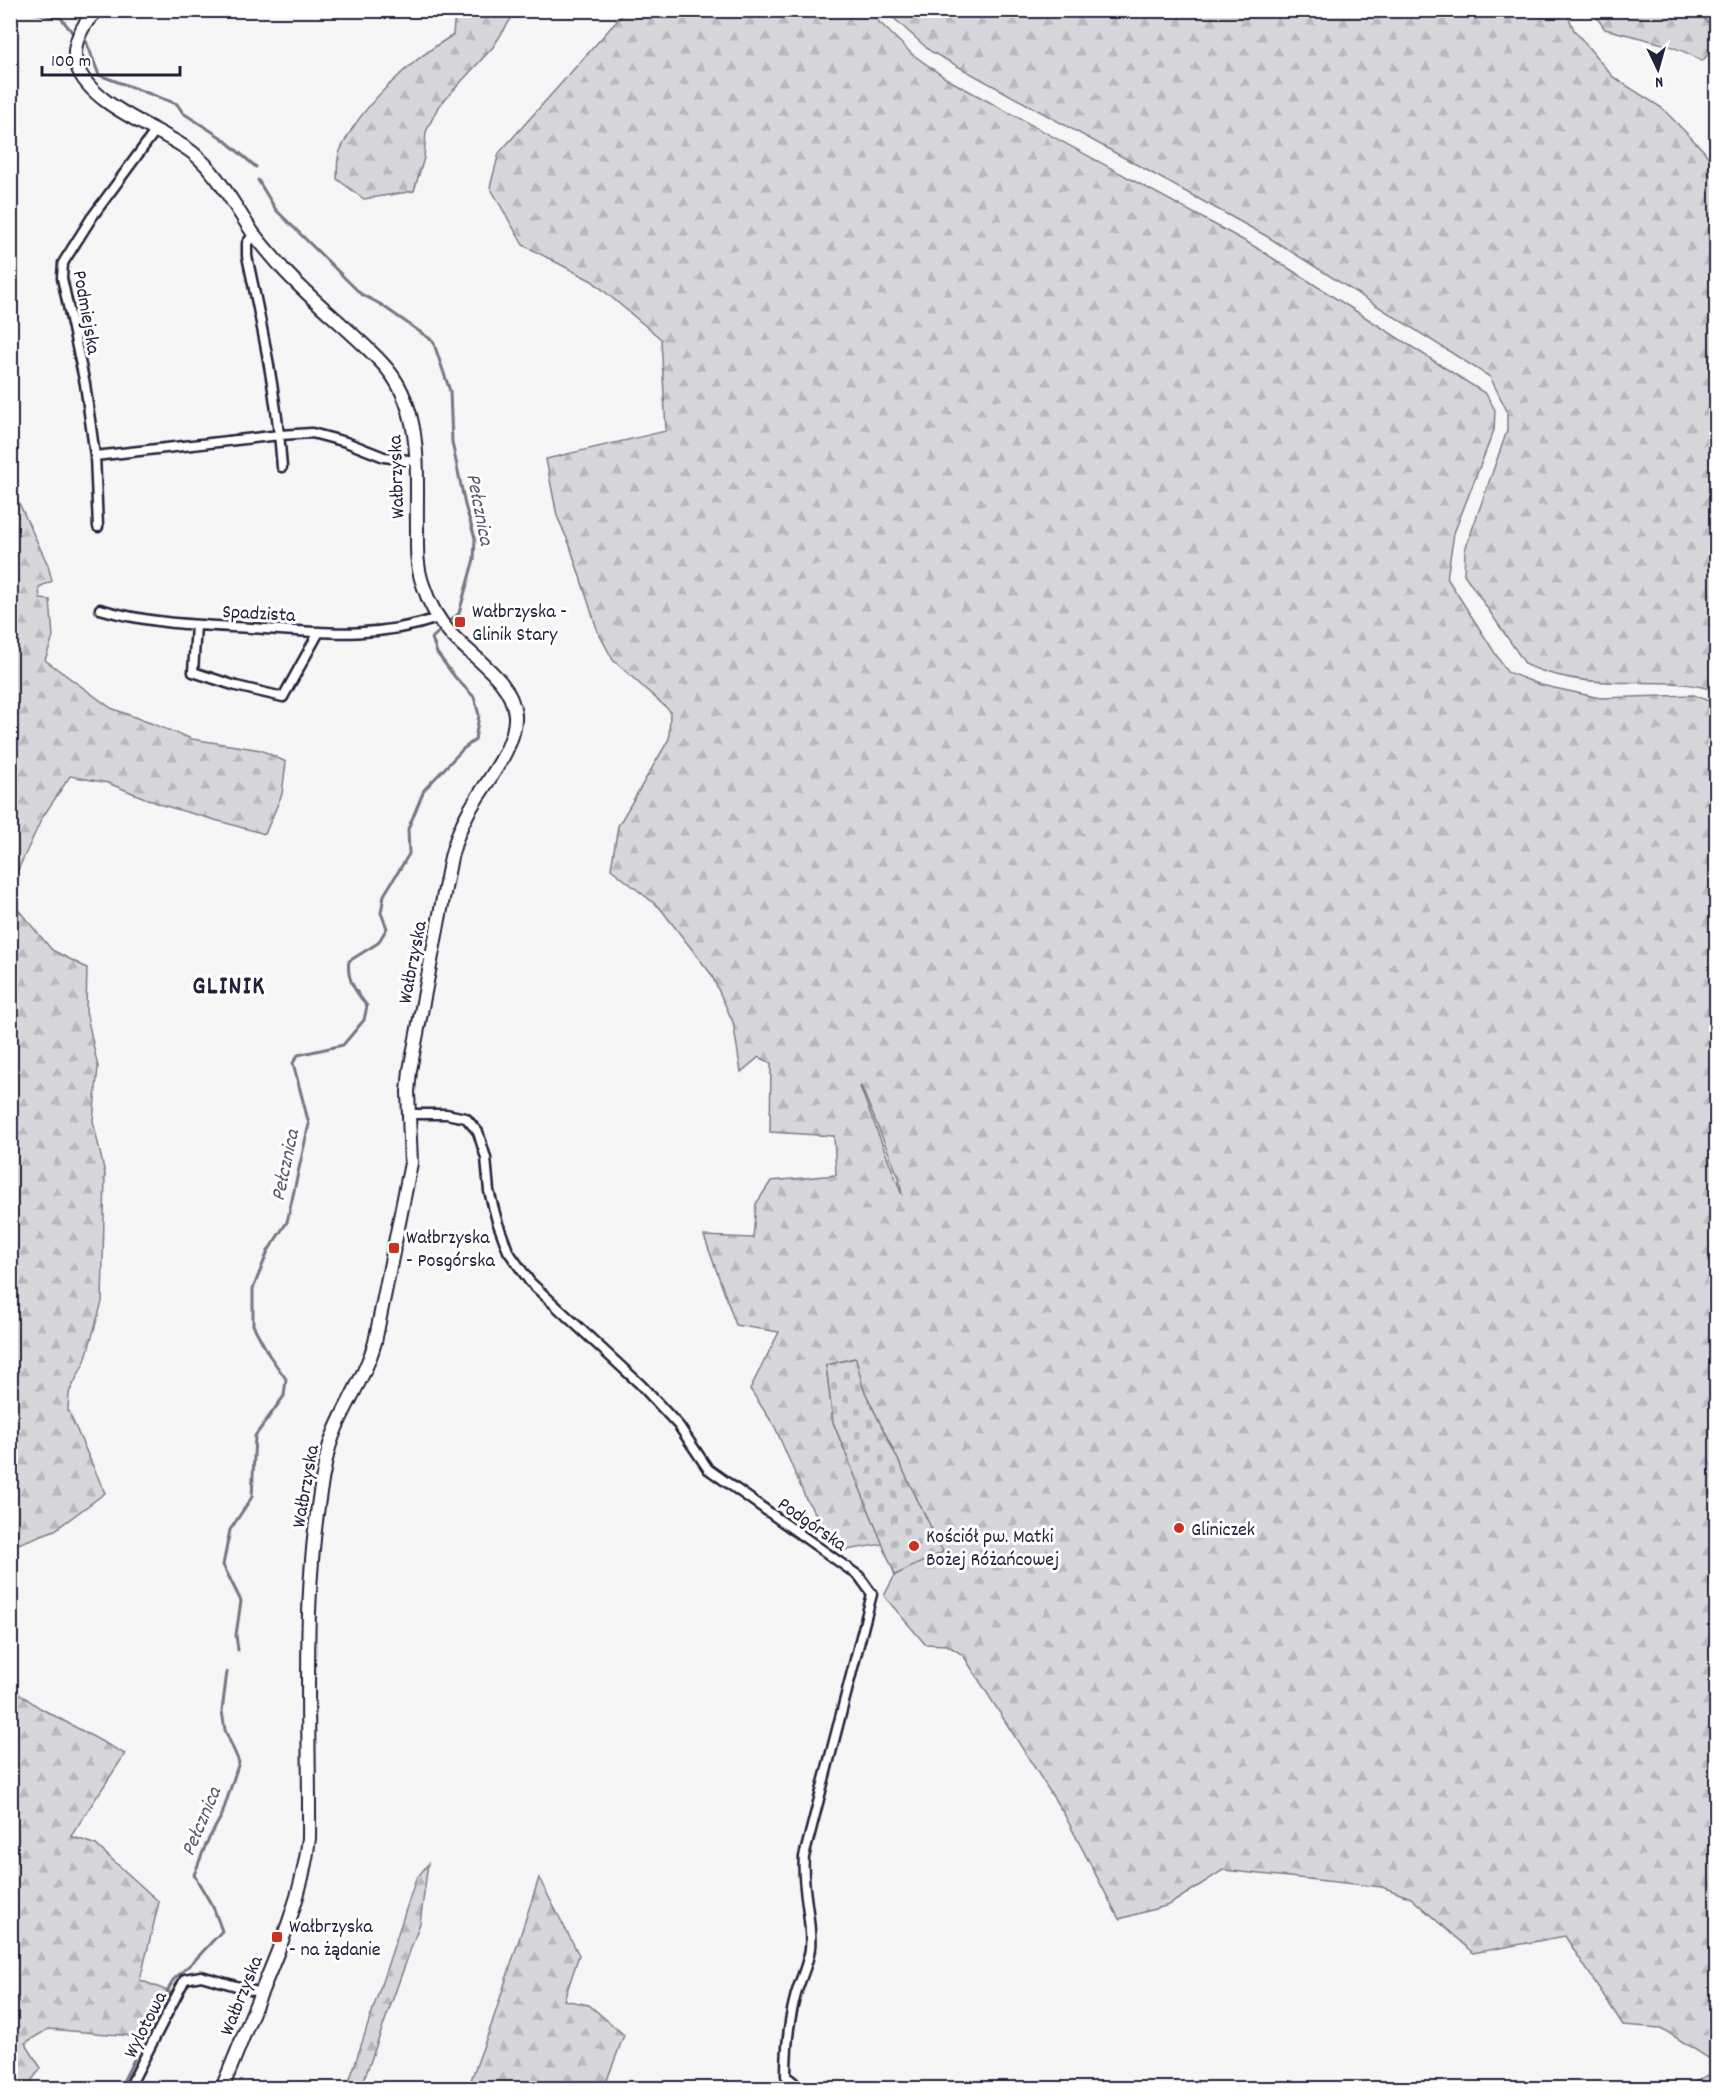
<svg xmlns="http://www.w3.org/2000/svg" width="1727" height="2099" viewBox="0 0 1727 2099" font-family="Dekko,sans-serif">
<defs>
<pattern id="forest-firs" width="22" height="20" patternUnits="userSpaceOnUse" patternTransform="scale(1.5)"><rect width="22" height="20" fill="#d7d7db"/><path d="M5 1l3.5 6h-7zM16 11l3.5 6h-7z" fill="#b8b8bd"/></pattern>
<pattern id="cemetery-stones" width="16" height="16" patternUnits="userSpaceOnUse" patternTransform="scale(1.5)"><rect width="16" height="16" fill="#d7d7db"/><path d="M2 7V4a2 2 0 0 1 4 0v3zM10 15v-3a2 2 0 0 1 4 0v3z" fill="#b8b8bd"/></pattern>
</defs>
<rect width="100%" height="100%" fill="#f6f6f7"/>
<filter id="ink" filterUnits="userSpaceOnUse"><feTurbulence type="fractalNoise" baseFrequency=".0167" numOctaves="2"/><feDisplacementMap in="SourceGraphic" scale="12" xChannelSelector="R" yChannelSelector="G"/><feConvolveMatrix kernelMatrix="1 2 1 2 8 2 1 2 1" color-interpolation-filters="sRGB"/></filter>
<g filter="url(#ink)">
<path fill="url(#forest-firs)" stroke="#7c7c8b" stroke-width="1.5" fill-rule="evenodd" d="M455,11h61l-23,36 -55,60 -12,25 -2,26 -10,33 -50,8 -27,-20c1,-8 -1,-20 3,-28 20,-45 71,-91 113,-116z
M620,11h248l44,43 35,25 305,166 234,149 9,16 -1,20 -40,103 -7,45 60,94 34,13 59,13 94,-3 22,9v1359l-55,-35 -38,-3 -58,-89 -92,17 -62,-55 -29,-11 -159,-17 -54,35 -50,14 -55,-105 -101,-159 -16,-10 -22,-1 -41,-48 11,-21 47,-24 -79,-163 -8,-30 -29,7 7,57 50,122 -43,7 -34,-52 -31,-72 -25,-38 29,-57 -43,-7 -32,-89 49,2 3,-34 15,-23 65,-6 -2,-39 -64,-4 1,-69 -12,-6 -18,15 -8,-50 -22,-48 -51,-66 -49,-39 7,-43 51,-87 1,-28 -57,-51 -15,-28 -29,-89 -12,-27 -11,-57 120,-28 -5,-92 -69,-58 -69,-36 -33,-58 9,-34 124,-139zM861,1086l38,92 3,17 -42,-108z
M886,11h680l8,19 39,47 49,31 42,43 12,18v522c-34,-12 -73,-7 -109,-9 -27,-1 -57,-7 -81,-17l-62,-91 1,-24 42,-119v-20l-17,-34 -222,-140 -338,-186z
M1592,11h102c14,9 23,18 22,35l-14,15c-29,-18 -64,-23 -97,-32z
M11,486l37,79 4,16 -13,6 1,12 10,1 3,37 -8,23 66,48 81,31 69,11 25,12 -4,32 -17,40 -103,-29 -54,-22 -38,-7 -28,42 -31,67z
M10,900l42,50 35,18 -1,43 12,56 -5,54 12,53 -3,128 -17,59 -16,32 -1,17 37,83 -50,37 -37,14 -3,12 -4,2z
M10,1687l30,21 85,46 -54,82 25,9 63,57 -19,78 30,12 -12,30 -15,15 -95,-8 -23,14 16,25 -15,20h-16z
M428,1864l-8,59 -59,165h-14l69,-209z
M539,1878l40,77 -15,45 25,5 35,30 -20,53h-136l23,-62z
M1716,2071v17h-32z"/>
<path fill="url(#cemetery-stones)" stroke="#7c7c8b" stroke-width="1.5" d="M856,1358l7,30 80,164 -48,23 -62,-153 -7,-57z"/>
<g fill="none" stroke-linecap="round" stroke-linejoin="round">
<path stroke="#767685" stroke-width="3" d="M35,10v3l26,5 11,14
M86,41l13,34 78,29 6,9 39,25 34,29
M258,180l18,30 85,84 19,10 53,37 17,50 2,51 13,63 10,33 -1,21 -15,54 -12,11
M238,1650l-2,-15 5,-34 -18,-36 7,-35 22,-33 3,-61 29,-40 2,-17 -17,-24 -16,-30v-36l15,-38 19,-29 22,-98 -16,-61 5,-8 45,-10 21,-25 3,-14c-11,-14 -21,-27 -18,-45l29,-18 9,-15 -6,-15 3,-18 25,-41 -1,-25 16,-39 39,-41 12,-9 4,-25 -5,-18 -19,-20 -18,-24 -5,-15 10,-9
M1716,2009l-4,3 1,7 3,3
M120,2088l53,-108 22,-20 27,-29 -8,-22 -20,-34 12,-31 16,-29 17,-53 -14,-32 -3,-19 5,-39
M1711,2088l5,-3"/>
<defs>
<path id="street" d="M254,234l-7,9v13c15,70 30,140 35,211
M95,456l185,-21 32,-2 34,9 38,15 32,4
M98,527l-3,-71 -10,-72 -23,-106 1,-15 29,-46 64,-87
M100,609c49,15 100,16 151,19 66,4 122,12 187,-10
M196,625l-3,47 43,14 47,11 36,-65
M409,1114h37l20,4 12,14 8,26 3,33 8,30 11,30 22,31 111,103 38,41 29,43 151,107 13,18 -68,263c-3,33 9,63 6,92 -2,17 -11,32 -15,49 -7,26 -9,52 -9,78l11,9 14,3
M129,2088l56,-109 16,-3 60,17"/>
<path id="secondary" d="M98,10c-16,13 -28,37 -21,56 14,41 84,62 116,87 26,21 41,53 60,80 9,12 20,24 30,36 31,34 68,61 99,94 42,44 34,108 35,165 0,19 -1,38 6,57 6,19 15,35 28,49 22,24 61,46 64,81 2,33 -32,70 -47,98 -8,14 -13,29 -17,44l-41,213 -2,22 3,71 -36,179c-11,41 -41,76 -49,118 -26,124 -16,253 -17,378 -6,55 -28,107 -49,157 -13,31 -25,63 -38,93"/>
</defs>
<use href="#street" stroke="#22223b" stroke-width="13"/>
<use href="#secondary" stroke="#22223b" stroke-width="16"/>
<use href="#street" stroke="#fff" stroke-width="8"/>
<use href="#secondary" stroke="#fff" stroke-width="12"/>
</g>
</g>
<g fill="#c8321e" stroke="#fff" stroke-width="2">
<rect x="454" y="616" width="12" height="12" rx="3"/>
<rect x="388" y="1242" width="12" height="12" rx="3"/>
<circle cx="1179" cy="1528" r="6"/>
<circle cx="914" cy="1546" r="6"/>
<rect x="271" y="1931" width="12" height="12" rx="3"/>
</g>
<g text-anchor="middle" stroke-width="6" stroke-linejoin="round" paint-order="stroke">
<g font-size="20" fill="#22223b" stroke="#fff">
<text transform="translate(88 312) rotate(80)" y="7">Podmiejska</text>
<text transform="translate(395 477) rotate(-92)" y="7">Wałbrzyska</text>
<text transform="translate(259 612) rotate(3)" y="7">Spadzista</text>
<text transform="translate(411 962) rotate(-79)" y="7">Wałbrzyska</text>
<text transform="translate(304 1486) rotate(-80)" y="7">Wałbrzyska</text>
<text transform="translate(813 1523) rotate(35)" y="7">Podgórska</text>
<text transform="translate(240 1995) rotate(-68)" y="7">Wałbrzyska</text>
<text transform="translate(144 2024) rotate(-63)" y="7">Wylotowa</text>
</g>
<g font-size="20" fill="#22223b" stroke="#fff" text-anchor="start">
<text x="472" y="617">Wałbrzyska -<tspan x="472" dy="23">Glinik Stary</tspan></text>
<text x="406" y="1243">Wałbrzyska<tspan x="406" dy="23">- Posgórska</tspan></text>
<text x="1191" y="1535">Gliniczek</text>
<text x="926" y="1542">Kościół pw. Matki<tspan x="926" dy="23">Bożej Różańcowej</tspan></text>
<text x="289" y="1932">Wałbrzyska<tspan x="289" dy="23">- na żądanie</tspan></text>
</g>
<g font-size="21" font-style="italic" fill="#5a5a6d" stroke="#fff">
<text transform="translate(481 509) rotate(79)" y="7">Pełcznica</text>
<text transform="translate(284 1165) rotate(-78)" y="7">Pełcznica</text>
<text transform="translate(200 1821) rotate(-67)" y="7">Pełcznica</text>
</g>
<g font-size="26" font-weight="bold" letter-spacing="1.5" fill="#22223b" stroke="#fff">
<text x="229" y="993">GLINIK</text>
</g>
</g>
<rect width="1727" height="2099" fill="none" stroke="#fff" stroke-width="36"/>
<rect x="18" y="18" width="1691" height="2063" fill="none" stroke="#22223b" stroke-width="2" filter="url(#ink)"/>
<g transform="translate(1658 69) rotate(175)" stroke="#ffffff" stroke-width="4.5" paint-order="stroke">
<path d="M0-4.5L10 22L0 15L-10 22Z" fill="#22223b"/>
<text y="-9" font-size="16" font-weight="bold" text-anchor="middle" fill="#22223b">N</text>
</g>
<path d="M42 66v9h138v-9" fill="none" stroke="#22223b" stroke-width="3"/>
<text x="51" y="66" font-size="18" fill="#22223b" stroke="#ffffff" stroke-width="4.5" paint-order="stroke">100 m</text>
</svg>
